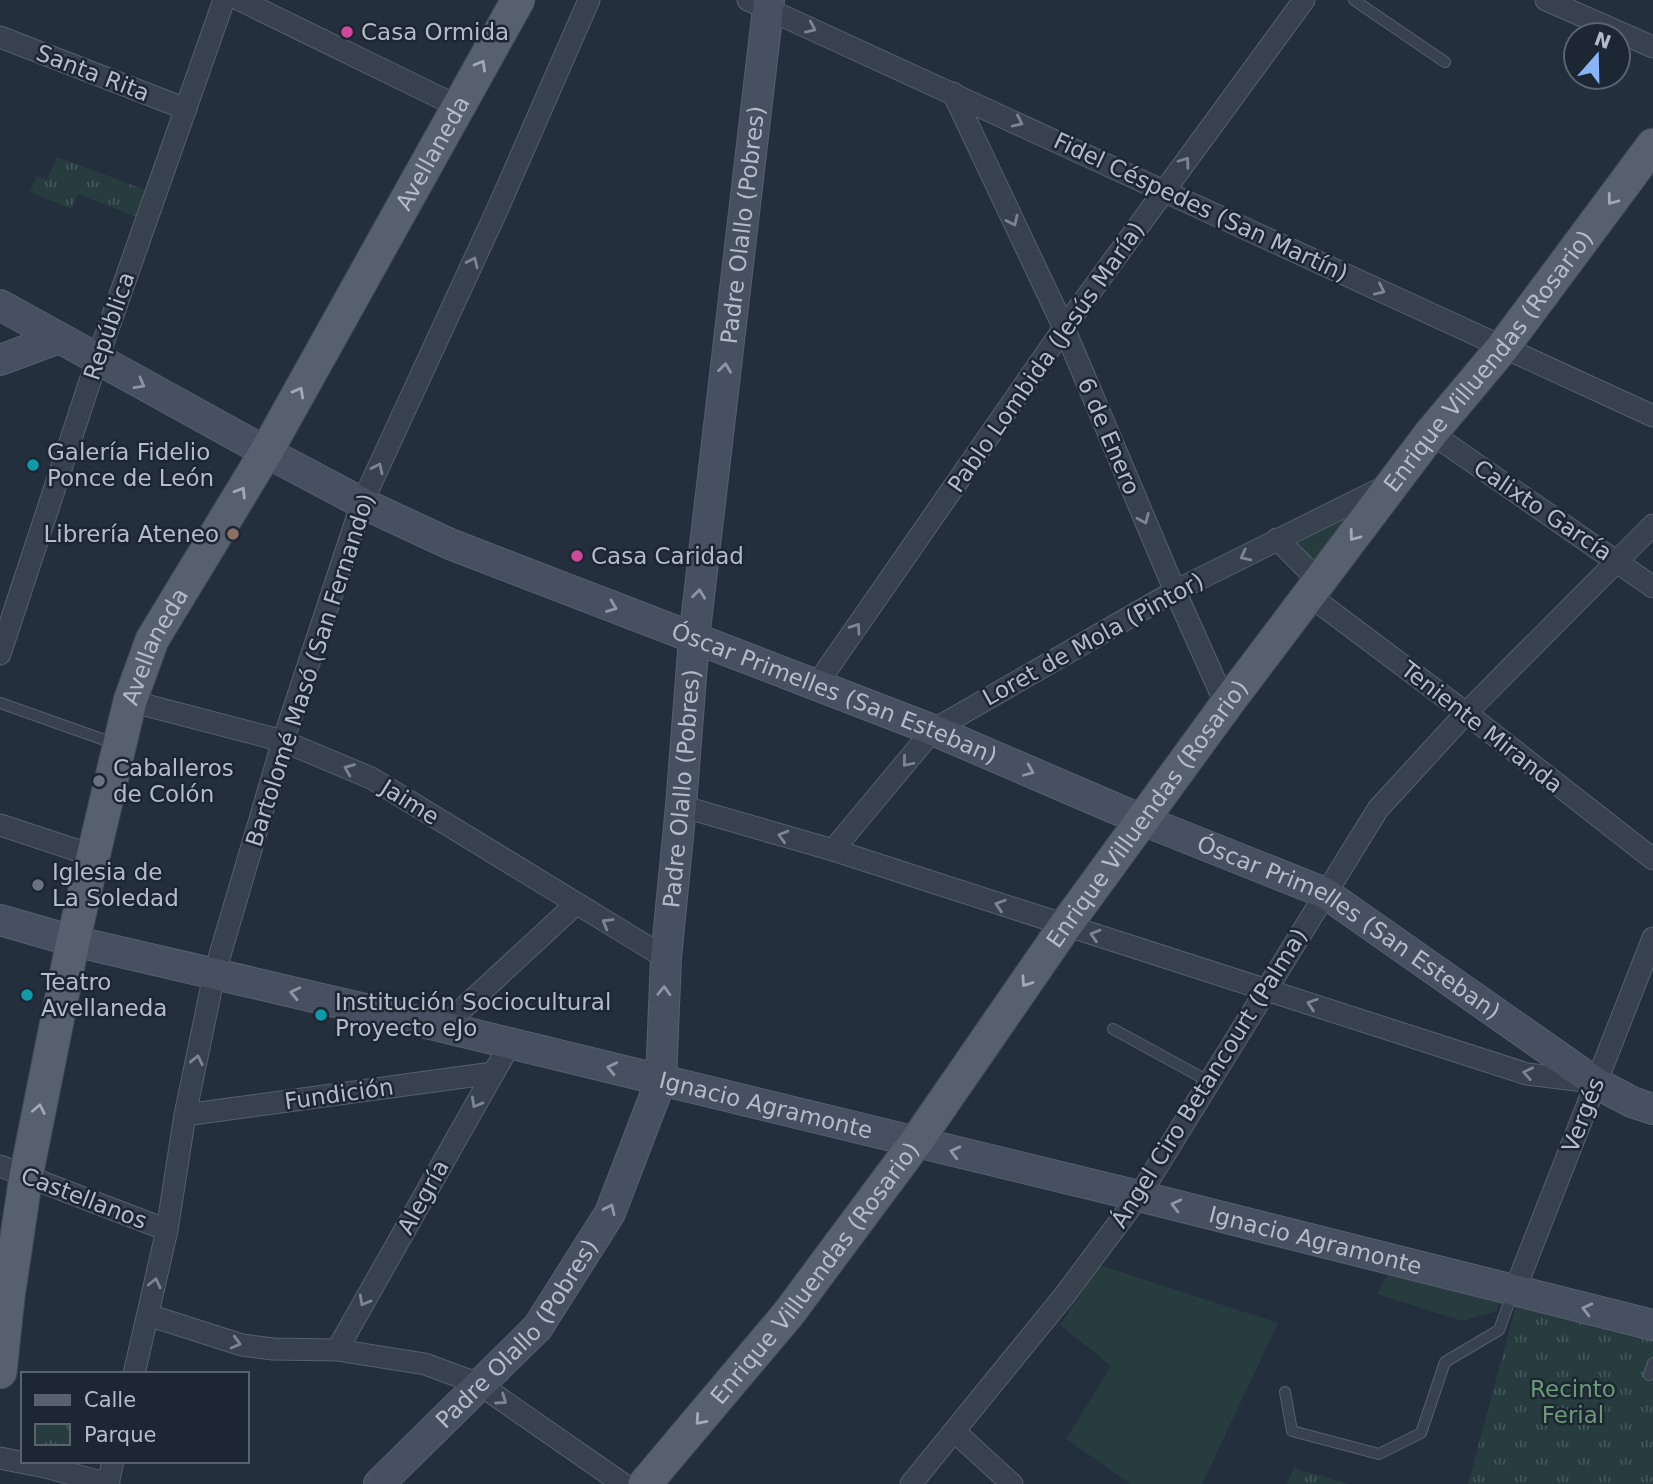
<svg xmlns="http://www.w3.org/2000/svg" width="1653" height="1484" viewBox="0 0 1653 1484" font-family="'DejaVu Sans',sans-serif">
<defs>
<pattern id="park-tufts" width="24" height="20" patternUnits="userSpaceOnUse" patternTransform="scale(1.75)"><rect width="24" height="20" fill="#263c3f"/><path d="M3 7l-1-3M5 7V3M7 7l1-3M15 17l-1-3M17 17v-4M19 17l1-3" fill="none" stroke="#435659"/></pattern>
</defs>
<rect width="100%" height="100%" fill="#242f3e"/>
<path fill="#263c3f" d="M1355,515l-38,49 -23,-19z
M1100,1265l178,58 -76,161h-71l-65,-45 45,-73 -51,-41z
M1391,1269l110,29 -4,13 -34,10 -86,-27z"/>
<path fill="url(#park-tufts)" d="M57,157l89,33 -9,27 -59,-23 -6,15 -42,-17 7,-16 10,4z
M1517,1302l136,35v147h-185z
M1294,1468l55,16h-62z"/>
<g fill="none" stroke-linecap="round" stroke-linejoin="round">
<defs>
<path id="lane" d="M1354,0l91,62
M0,703l116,41
M1113,1029l97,53
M1649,1375l4,-12
M1285,1392l7,39 87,23 42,-21 24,-71 54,-32 14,-38"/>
<path id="street" d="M240,0l217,106
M748,0l905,416
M1546,0l107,47
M0,37l186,72
M953,93l111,235 111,263 51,114
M1431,433l222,154
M1277,539l43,43
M1310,596l156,117 187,146
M0,654l97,-294 127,-360
M817,684l247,-356 240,-328
M130,701l153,40 88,37 295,180
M681,806l152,44 694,224 66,8
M0,825l94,31
M833,850l100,-120 242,-139 211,-105
M443,1027l133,-123
M185,1115l308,-42
M0,1166l167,64
M1514,1292l139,-354
M148,1315l94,30 31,4 64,1 88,14 54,20 144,100
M337,1350l173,-306
M134,1374l33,-144 18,-115 29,-140 69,-234 79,-238 136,-295 91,-208
M954,1431l58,53
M0,1458l45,9 64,17
M108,1484l5,-23
M911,1484l153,-188 75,-100 239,-387 88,-96 187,-188"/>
<g id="secondary">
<path id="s1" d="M0,305l266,147 96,51 88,41 483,186 209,90 183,73 271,190 36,19 21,7"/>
<path d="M0,360l59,-22"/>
<path id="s2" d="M0,920l73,21 370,86 696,169 514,129"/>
<path id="s3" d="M379,1484l159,-157 72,-114 51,-133 5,-122 15,-152 13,-167 75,-639"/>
</g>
<g id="primary">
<path id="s4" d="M0,1372l8,-75 18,-121 47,-235 57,-240 22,-61 114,-188 252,-452"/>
<path id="s5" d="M645,1484l144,-171 127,-171 149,-216 161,-221 205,-272 72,-86 150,-202"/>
</g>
</defs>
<use href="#lane" stroke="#565f6c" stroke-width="12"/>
<use href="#street" stroke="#565f6c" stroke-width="23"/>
<use href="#secondary" stroke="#565f6c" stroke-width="32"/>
<use href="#primary" stroke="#414a57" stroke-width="35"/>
<use href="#lane" stroke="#38414e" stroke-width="10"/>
<use href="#street" stroke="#38414e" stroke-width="21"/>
<use href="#secondary" stroke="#465061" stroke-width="30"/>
<use href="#primary" stroke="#56606e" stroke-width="33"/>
</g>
<defs><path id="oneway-chevron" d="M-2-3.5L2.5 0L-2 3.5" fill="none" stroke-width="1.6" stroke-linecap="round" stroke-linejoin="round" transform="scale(1.75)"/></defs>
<g stroke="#7c8592">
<use href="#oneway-chevron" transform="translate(811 28) rotate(24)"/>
<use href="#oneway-chevron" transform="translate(1018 122) rotate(25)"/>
<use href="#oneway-chevron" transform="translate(1185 162) rotate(-54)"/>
<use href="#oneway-chevron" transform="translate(1013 221) rotate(65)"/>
<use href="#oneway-chevron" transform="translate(473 262) rotate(-65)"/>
<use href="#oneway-chevron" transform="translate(1380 290) rotate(25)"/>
<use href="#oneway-chevron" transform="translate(378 468) rotate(-65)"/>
<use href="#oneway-chevron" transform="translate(1144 519) rotate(67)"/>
<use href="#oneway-chevron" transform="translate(1245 556) rotate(153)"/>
<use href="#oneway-chevron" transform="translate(856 628) rotate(-55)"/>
<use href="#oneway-chevron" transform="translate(907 762) rotate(130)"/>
<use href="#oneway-chevron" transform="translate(349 769) rotate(-158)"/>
<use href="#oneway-chevron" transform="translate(783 836) rotate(-164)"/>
<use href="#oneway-chevron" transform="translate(1000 905) rotate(-162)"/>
<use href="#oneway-chevron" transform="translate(607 923) rotate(-149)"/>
<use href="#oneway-chevron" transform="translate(1095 935) rotate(-163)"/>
<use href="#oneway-chevron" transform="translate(1312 1004) rotate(-162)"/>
<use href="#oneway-chevron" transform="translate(197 1060) rotate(-78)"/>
<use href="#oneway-chevron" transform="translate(1528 1073) rotate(-168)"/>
<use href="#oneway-chevron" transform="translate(476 1103) rotate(119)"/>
<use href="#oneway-chevron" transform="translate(155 1283) rotate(-77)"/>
<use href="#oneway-chevron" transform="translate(364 1301) rotate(119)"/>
<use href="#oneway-chevron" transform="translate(236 1343) rotate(15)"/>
<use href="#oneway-chevron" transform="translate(502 1400) rotate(35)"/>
</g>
<g stroke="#a1aab7">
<use href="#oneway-chevron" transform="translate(481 65) rotate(-60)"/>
<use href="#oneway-chevron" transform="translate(1612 200) rotate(127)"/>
<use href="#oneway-chevron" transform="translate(299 392) rotate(-61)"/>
<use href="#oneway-chevron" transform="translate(241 492) rotate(-58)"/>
<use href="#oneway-chevron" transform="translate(1354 536) rotate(127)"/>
<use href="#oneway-chevron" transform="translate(1026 982) rotate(124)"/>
<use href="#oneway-chevron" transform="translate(39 1109) rotate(-79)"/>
<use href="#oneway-chevron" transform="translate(700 1420) rotate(131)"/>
</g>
<g stroke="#8e96a5">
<use href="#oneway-chevron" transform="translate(725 368) rotate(-83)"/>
<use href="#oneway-chevron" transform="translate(140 384) rotate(29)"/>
<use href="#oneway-chevron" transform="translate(699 594) rotate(-83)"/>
<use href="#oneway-chevron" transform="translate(612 607) rotate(21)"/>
<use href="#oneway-chevron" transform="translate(1029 771) rotate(23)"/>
<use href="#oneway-chevron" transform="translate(664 991) rotate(-88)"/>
<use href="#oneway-chevron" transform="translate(295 993) rotate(-167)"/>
<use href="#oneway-chevron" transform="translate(612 1068) rotate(-167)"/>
<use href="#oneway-chevron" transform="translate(955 1152) rotate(-166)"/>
<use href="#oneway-chevron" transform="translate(1176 1205) rotate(-166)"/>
<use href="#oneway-chevron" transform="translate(610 1209) rotate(-65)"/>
<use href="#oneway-chevron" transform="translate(1587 1309) rotate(-166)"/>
</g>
<g fill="#d1479c" stroke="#1d2633" stroke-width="2.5">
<circle cx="347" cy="32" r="7"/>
<circle cx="577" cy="556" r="7"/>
</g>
<g fill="#0f9aa8" stroke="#1d2633" stroke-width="2.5">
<circle cx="33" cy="465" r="7"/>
<circle cx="27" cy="995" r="7"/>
<circle cx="321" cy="1015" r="7"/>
</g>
<circle fill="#8d6e63" stroke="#1d2633" stroke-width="2.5" cx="233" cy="534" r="7"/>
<g fill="#6b7280" stroke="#1d2633" stroke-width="2.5">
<circle cx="99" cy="781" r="7"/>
<circle cx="38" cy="885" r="7"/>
</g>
<g text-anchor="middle" stroke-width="5" stroke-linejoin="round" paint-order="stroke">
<g font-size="23" fill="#b4bcc9" stroke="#1d2633" text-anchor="start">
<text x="361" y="40">Casa Ormida</text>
<text x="47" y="460">Galería Fidelio<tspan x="47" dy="26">Ponce de León</tspan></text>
<text x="219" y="542" text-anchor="end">Librería Ateneo</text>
<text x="591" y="564">Casa Caridad</text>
<text x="113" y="776">Caballeros<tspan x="113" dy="26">de Colón</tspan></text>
<text x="52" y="880">Iglesia de<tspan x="52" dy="26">La Soledad</tspan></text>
<text x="41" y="990">Teatro<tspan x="41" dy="26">Avellaneda</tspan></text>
<text x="335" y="1010">Institución Sociocultural<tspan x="335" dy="26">Proyecto eJo</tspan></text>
</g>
<g font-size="23" fill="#b4bcc9" stroke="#1d2633">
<text transform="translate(93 73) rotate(21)" y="8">Santa Rita</text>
<text dy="8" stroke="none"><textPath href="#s4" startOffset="1311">Avellaneda</textPath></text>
<text transform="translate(1201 207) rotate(25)" y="8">Fidel Céspedes (San Martín)</text>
<text dy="8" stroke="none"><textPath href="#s3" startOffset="1360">Padre Olallo (Pobres)</textPath></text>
<text transform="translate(109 326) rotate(-71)" y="8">República</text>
<text transform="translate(1046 357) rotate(-55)" y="8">Pablo Lombida (Jesús María)</text>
<text dy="8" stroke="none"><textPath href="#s5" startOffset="1405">Enrique Villuendas (Rosario)</textPath></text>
<text transform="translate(1109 436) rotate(67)" y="8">6 de Enero</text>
<text transform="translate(1543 510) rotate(34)" y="8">Calixto García</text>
<text transform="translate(1093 639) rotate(-29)" y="8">Loret de Mola (Pintor)</text>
<text dy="8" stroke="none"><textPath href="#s4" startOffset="744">Avellaneda</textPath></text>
<text transform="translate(310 670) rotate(-72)" y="8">Bartolomé Masó (San Fernando)</text>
<text dy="8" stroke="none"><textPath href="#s1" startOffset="922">Óscar Primelles (San Esteban)</textPath></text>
<text transform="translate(1482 727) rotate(38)" y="8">Teniente Miranda</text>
<text dy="8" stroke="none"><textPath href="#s3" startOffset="793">Padre Olallo (Pobres)</textPath></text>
<text transform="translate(410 802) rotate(32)" y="8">Jaime</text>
<text dy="8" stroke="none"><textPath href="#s5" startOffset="838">Enrique Villuendas (Rosario)</textPath></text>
<text dy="8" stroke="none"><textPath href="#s1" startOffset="1489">Óscar Primelles (San Esteban)</textPath></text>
<text transform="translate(1209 1078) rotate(-58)" y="8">Ángel Ciro Betancourt (Palma)</text>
<text transform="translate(339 1094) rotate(-8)" y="8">Fundición</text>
<text dy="8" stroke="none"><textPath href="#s2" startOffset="788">Ignacio Agramonte</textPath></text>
<text transform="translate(1583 1115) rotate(-69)" y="8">Vergés</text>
<text transform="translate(423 1197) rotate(-61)" y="8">Alegría</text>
<text transform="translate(84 1198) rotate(21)" y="8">Castellanos</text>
<text dy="8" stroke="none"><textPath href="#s2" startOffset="1354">Ignacio Agramonte</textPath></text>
<text dy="8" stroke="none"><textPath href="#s5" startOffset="271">Enrique Villuendas (Rosario)</textPath></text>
<text dy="8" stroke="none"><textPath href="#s3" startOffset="205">Padre Olallo (Pobres)</textPath></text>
</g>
<g font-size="23" fill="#6b9a76" stroke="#1d2633">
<text x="1573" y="1397">Recinto<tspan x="1573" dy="26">Ferial</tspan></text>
</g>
</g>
<rect x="21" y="1372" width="228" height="91" fill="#1d2633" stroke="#59626f" stroke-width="2"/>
<rect x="35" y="1395" width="35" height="10" fill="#56606e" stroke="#59626f" stroke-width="2"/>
<text x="84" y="1407" font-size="21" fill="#b4bcc9">Calle</text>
<rect x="35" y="1424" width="35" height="21" fill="url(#park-tufts)" stroke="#59626f" stroke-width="2"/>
<text x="84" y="1442" font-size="21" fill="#b4bcc9">Parque</text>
<g transform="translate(1597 56) rotate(20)"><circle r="33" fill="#1d2633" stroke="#59626f" stroke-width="2"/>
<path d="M0-5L12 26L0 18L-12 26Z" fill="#8ab4f8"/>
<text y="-10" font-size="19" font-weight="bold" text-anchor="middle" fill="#b4bcc9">N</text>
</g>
</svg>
